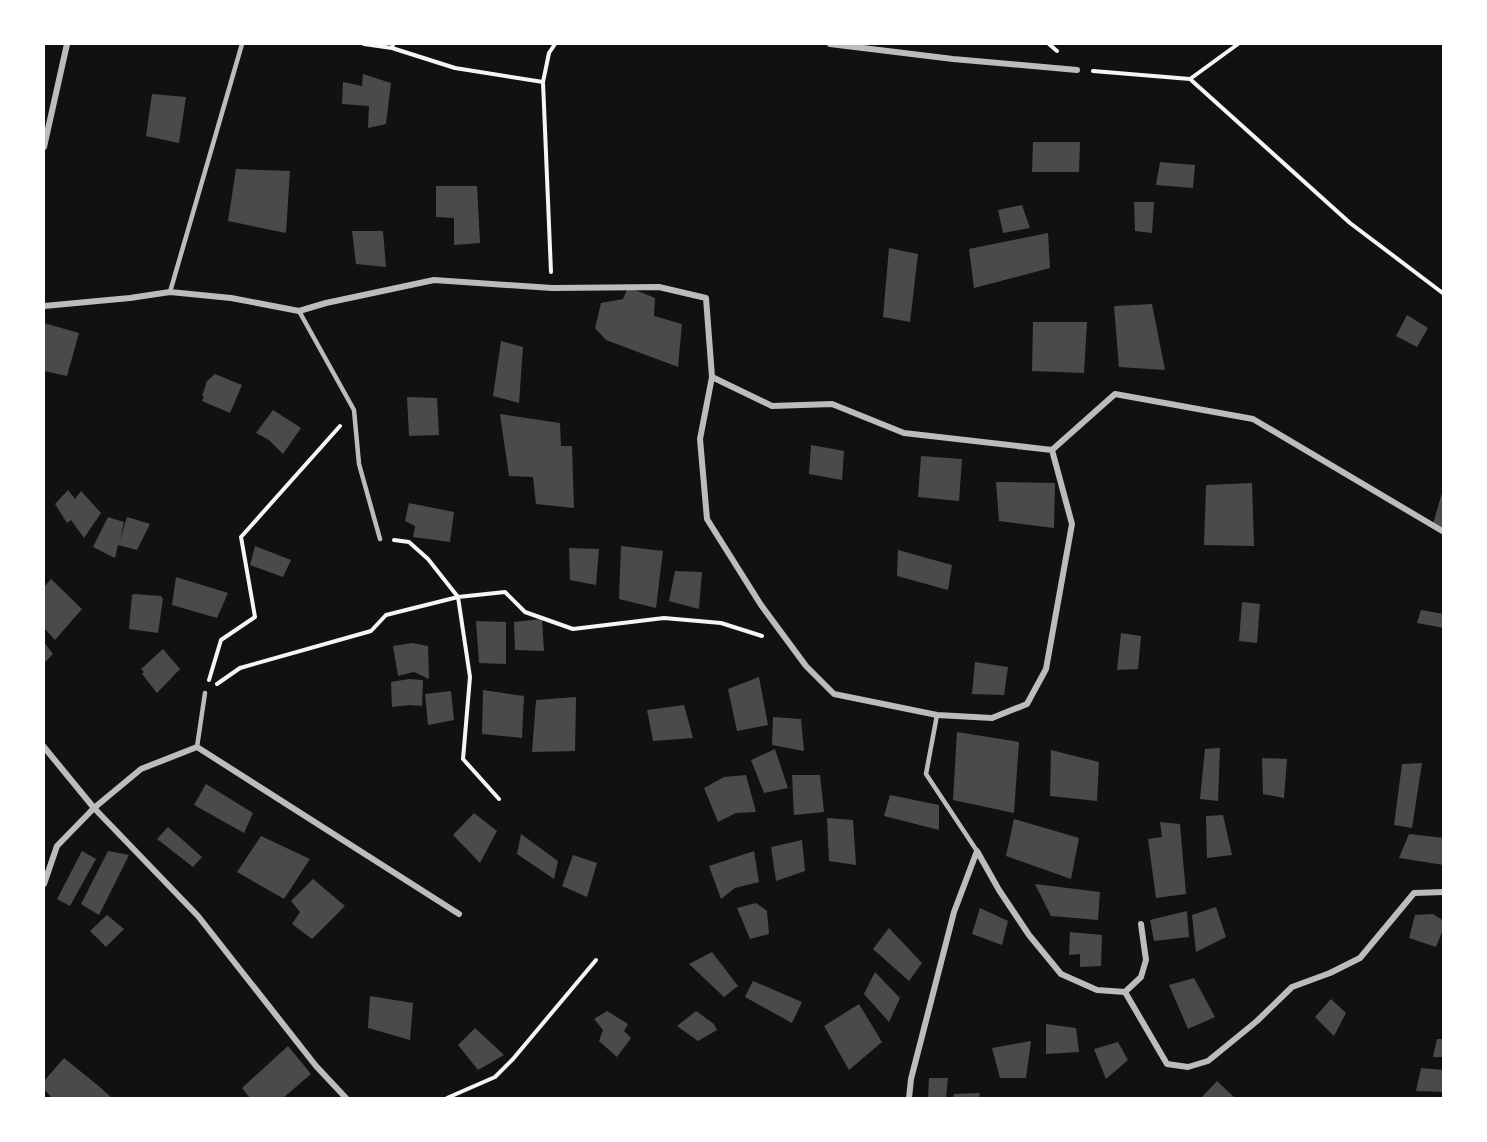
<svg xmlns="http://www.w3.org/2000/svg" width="1487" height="1142" viewBox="0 0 1487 1142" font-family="Literata,serif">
<rect width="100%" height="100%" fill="#111"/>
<path fill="#4a4a4a" d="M363,74l28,9 -5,41 -18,4 1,-22 -27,-2 1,-22 19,4z
M152,94l34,3 -7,46 -33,-7z
M1033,142h47l-1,30h-47z
M1160,162l35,3 -2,23 -37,-3z
M236,169l54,2 -4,62 -58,-12z
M436,186h41l3,57 -26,2v-27l-18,-1z
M1134,202h20l-2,31 -17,-2z
M1022,205l8,23 -27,5 -5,-23z
M352,231h31l3,36 -30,-3z
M1048,233l2,35 -76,20 -5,-39z
M889,248l29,6 -8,68 -27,-5z
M628,287l27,11 -1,18 28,8 -4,43 -72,-27 -11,-12 6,-25 22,-4z
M1152,304l13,66 -46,-3 -5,-61z
M1407,315l21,13 -11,19 -21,-11z
M1033,322h54l-3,51 -52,-2z
M44,323l35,10 -12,43 -23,-5z
M501,341l22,6 -4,56 -26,-7z
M215,374l27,11 -12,28 -28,-12 2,-4 -2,-1 5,-15z
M407,397l30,1 2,37 -30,1z
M273,410l28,18 -18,26 -14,-14 -13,-7z
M500,414l60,9 1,23h11l2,62 -38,-4 -3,-27 -24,-1z
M811,445l33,6 -2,29 -33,-6z
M921,456l41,3 -3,42 -41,-4z
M996,482l59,1 -1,45 -55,-7z
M1252,483l2,63 -50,-1 2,-60z
M1443,489h1v40l-11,-5z
M68,490l7,9 6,-8 20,22 -17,25 -13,-18 -4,3 -12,-19z
M409,503l45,9 -4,30 -37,-5 2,-11 -10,-5z
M108,517l16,5 -4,18 7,-23 23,7 -13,26 -19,-5 -3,13 -22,-11z
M255,546l36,14 -8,17 -33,-12z
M621,546l42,5 -7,57 -37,-9z
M569,548l30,1 -3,36 -26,-5z
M898,550l54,15 -4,25 -51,-14z
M675,571l27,1 -3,37 -30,-8z
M176,577l52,16 -11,25 -45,-13z
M51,579l31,30 -27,31 -11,-12v-41z
M135,594l26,2 2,3 -5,34 -29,-4 3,-34z
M1242,602l18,2 -3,39 -18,-2z
M1421,610l23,4v14l-27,-5z
M542,619l2,32 -29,-1 -1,-28z
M476,621l30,1v42l-27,-1z
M1121,633l20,3 -3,33 -21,1z
M44,642l9,12 -9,9z
M412,643l16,3 1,33 -15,-7 -16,4 -5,-30z
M163,649l17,20 -23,24 -15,-19 2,-2 -3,-3z
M975,662l33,5 -4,28 -32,-1z
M759,677l9,48 -31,6 -9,-42z
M409,679l14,1 -1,26 -12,-1 -18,2 -1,-25z
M483,690l41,6 -2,42 -40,-4z
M451,691l3,29 -26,5 -3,-31z
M576,697l-1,54 -43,1 4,-52z
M684,705l9,33 -40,3 -6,-31z
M773,717l28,2 3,32 -32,-6z
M957,732l62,10 -5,71 -61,-13z
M1220,748l-2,53 -18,-2 5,-50z
M775,749l13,39 -24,5 -13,-33z
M1051,750l48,12 -2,39 -47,-5z
M1262,758l25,1 -3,39 -21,-4z
M1422,763l-10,65 -18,-3 8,-61z
M746,775l10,37 -20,1 -18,9 -14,-34 20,-11z
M792,775h28l4,37 -30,3z
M206,784l47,29 -9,20 -50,-28z
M890,795l49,10v25l-55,-14z
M474,813l23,18 -17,32 -27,-28z
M1223,815l9,40 -25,3 -1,-42z
M827,818l26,2 3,45 -27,-4z
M1014,819l65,19 -8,41 -65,-23z
M1160,822l20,2 6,70 -30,4 -8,-59 14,-2z
M168,827l34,30 -9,10 -36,-28z
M521,834l37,27 -4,18 -37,-25z
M1409,834l35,4v27l-45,-7z
M261,836l49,23 -26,40 -47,-27z
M802,840l3,31 -29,10 -5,-34z
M82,851l14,8 -26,47 -13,-7z
M108,851l21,4 -30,60 -18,-11z
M754,851l5,31 -24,6 -14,11 -12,-33z
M573,855l24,8 -10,34 -25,-11z
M313,879l32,27 -33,33 -20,-15 8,-12 -9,-11z
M1035,884l65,8 -2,28 -47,-4z
M756,903l11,8 2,23 -19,5 -13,-31z
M1216,907l10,30 -30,15 -4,-37z
M980,908l28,13 -6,24 -30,-11z
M1187,911l2,26 -35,4 -4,-21z
M1433,914l11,7v6l-8,20 -27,-9 6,-23z
M107,915l17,14 -18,18 -16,-16z
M889,928l33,35 -13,18 -36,-32z
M1070,932l32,3 -1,31 -21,1v-13l-11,1z
M712,952l26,34 -14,11 -35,-33z
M875,972l25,26 -11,24 -25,-28z
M1194,978l21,39 -27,12 -19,-44z
M753,981l49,21 -10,21 -47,-26z
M370,996l43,7 -3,37 -42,-12z
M1331,999l15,14 -12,23 -19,-19z
M859,1004l23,38 -33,28 -25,-44z
M607,1011l21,13 -4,7 7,7 -14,19 -18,-16 4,-11 -9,-11z
M696,1011l18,13 3,6 -19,11 -21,-15z
M1046,1024l30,4 3,24 -33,2z
M475,1028l29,27 -26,15 -20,-25z
M1437,1039h7v18h-11z
M1031,1041l-5,37h-26l-8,-30z
M1118,1042l10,18 -22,19 -12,-30z
M288,1046l23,28 -28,24h-33l-8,-10z
M64,1058l37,30 11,10h-60l-8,-9v-8z
M1421,1068l23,2v22l-28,-1z
M929,1078h19l-2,20h-18z
M1217,1081l18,17h-34z
M980,1093l-1,5h-26l1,-4z"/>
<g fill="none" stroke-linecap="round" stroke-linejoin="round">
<path stroke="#f5f5f5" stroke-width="4" d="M364,44l28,4
M393,44l-1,4 63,20 88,14
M1049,44l8,7
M1093,71l97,8 160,144 94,71
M1190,79l48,-35
M551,272l-8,-190 6,-29 6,-9
M394,540l15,2 19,17 30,38 47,-5 20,20 48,17 91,-11 57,5 41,13
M209,680l12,-40 34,-23 -14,-80 99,-111
M217,684l23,-16 131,-37 15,-16 72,-18 12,80 -7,82 36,40
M447,1098l48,-21 18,-18 83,-99"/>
<path stroke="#bcbcbc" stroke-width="4.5" d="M170,292l72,-248
M299,311l55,99 5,54 21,75
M937,715l-11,59 51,77
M197,747l8,-54"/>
<path stroke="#bcbcbc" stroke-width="6" d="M830,44l123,15 124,11
M44,147l23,-103
M44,306l86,-8 40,-6 61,6 68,13 27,-8 108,-23 118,8 107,-1 47,11 6,79 60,29 60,-2 72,29 148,17 63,-56 138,25 191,113
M712,377l-12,62 7,80 54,86 45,61 28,28 103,21 55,3 35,-14 19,-35 26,-145 -20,-74
M44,747l50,61 104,108 118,150 30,32
M44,884l13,-38 37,-38 47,-39 56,-22 262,167
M1125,992l42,72 21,3 20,-6 49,-40 35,-34 38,-14 30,-15 54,-65 30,-1
M909,1098l2,-19 43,-167 23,-61 22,39 30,45 32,39 36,16 28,2 16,-15 5,-17 -5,-36"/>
</g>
<rect width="1487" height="1142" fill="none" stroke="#ffffff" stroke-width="90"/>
</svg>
